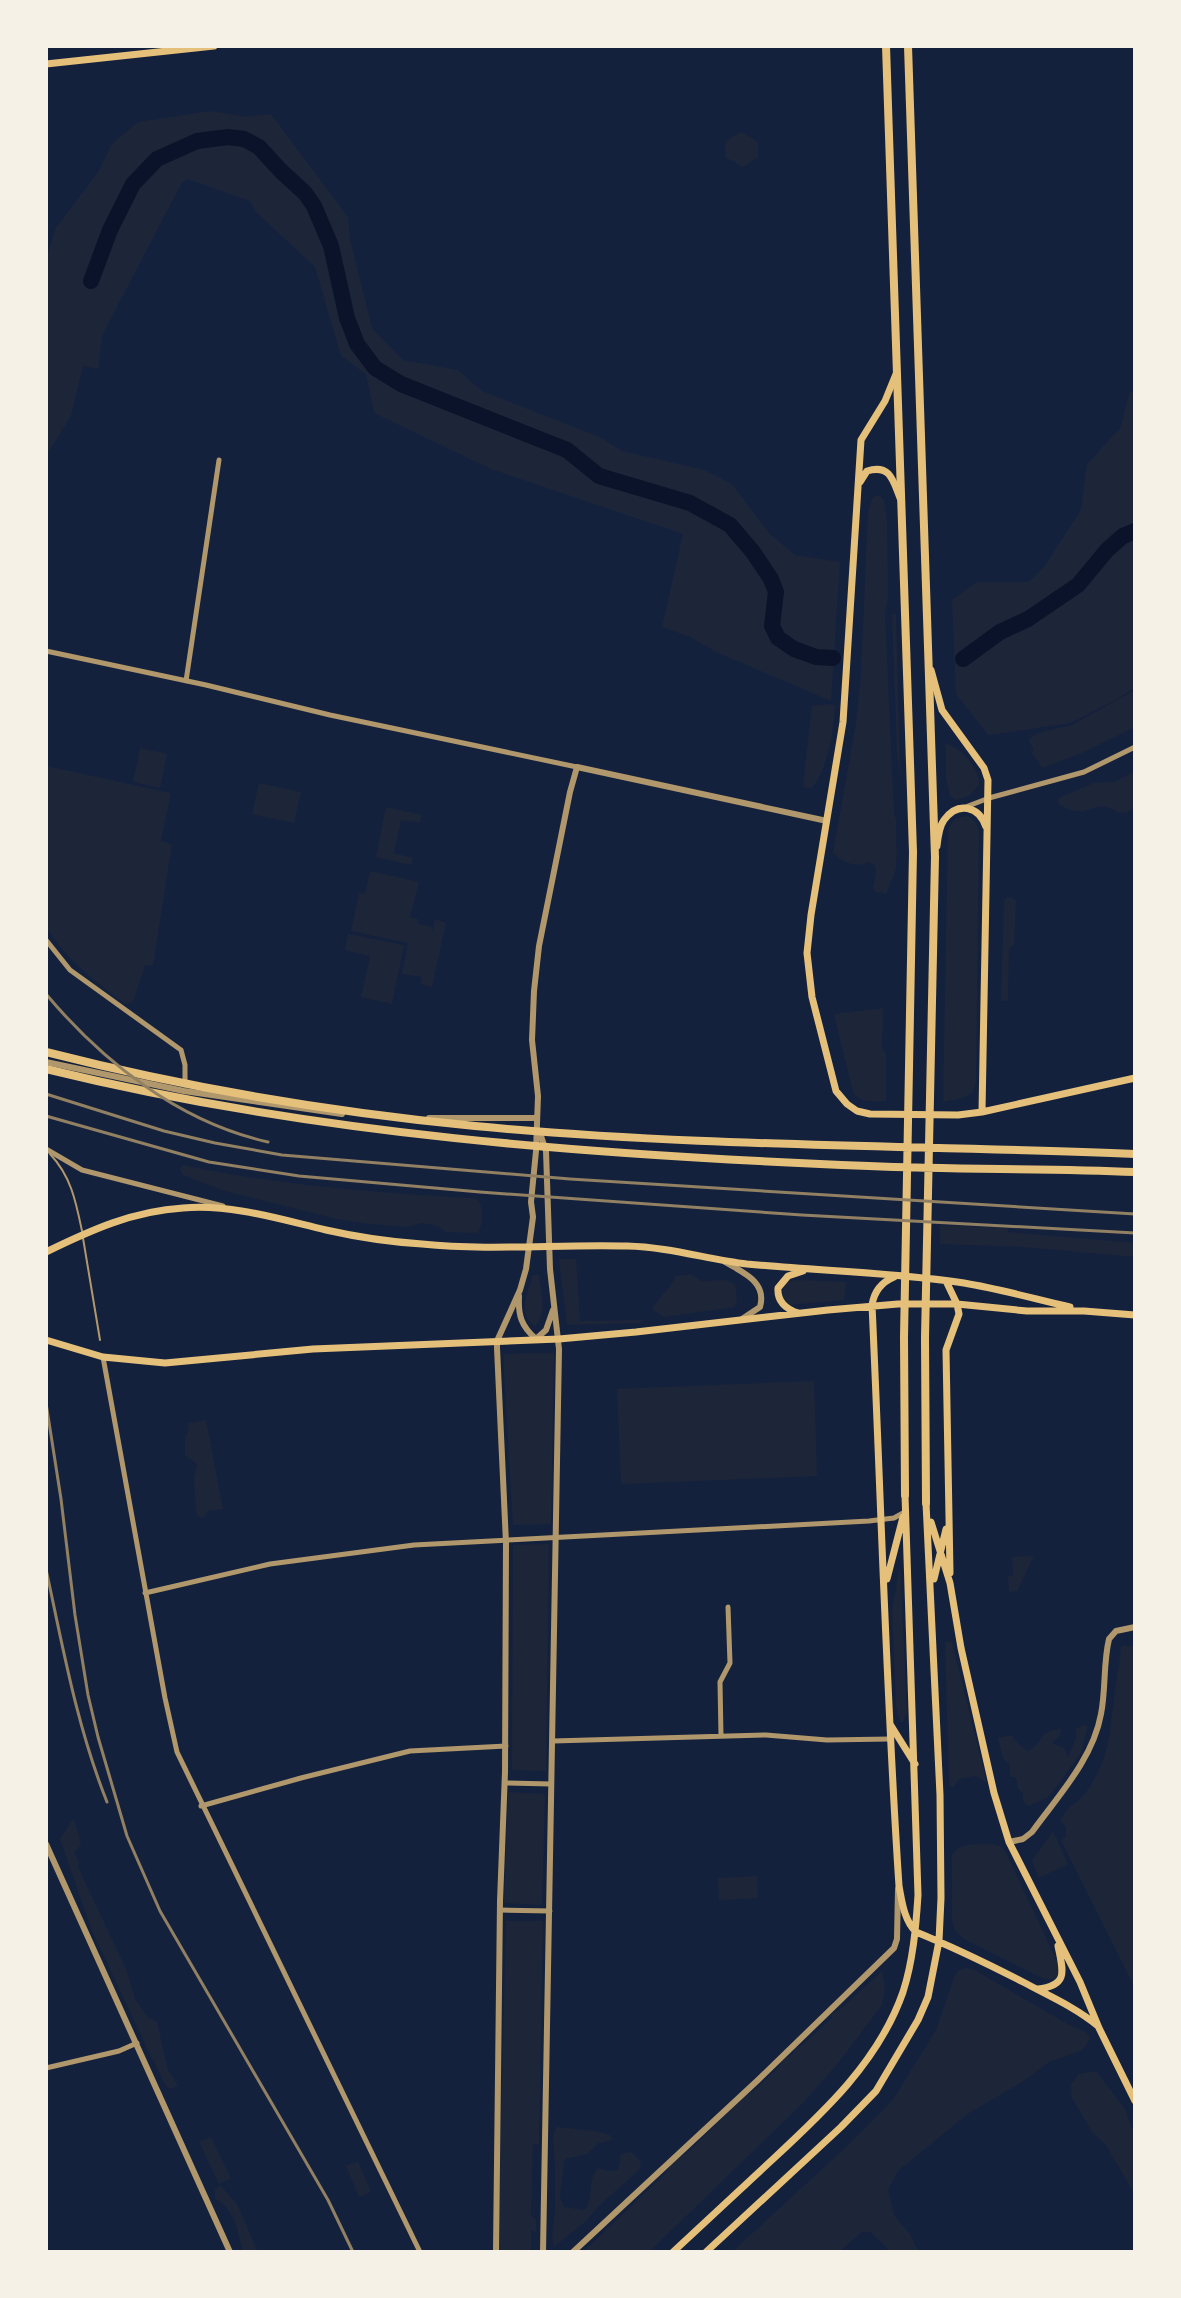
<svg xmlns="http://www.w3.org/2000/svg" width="1181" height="2298" viewBox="0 0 1181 2298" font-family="Arial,sans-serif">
<rect width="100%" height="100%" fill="#14213d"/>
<path fill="#1d2539" d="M210,111l36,6 25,-3 77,103 2,22 22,89 31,32 55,10 24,21 120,47 20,13 83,19 27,14 37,49 26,22 45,7 -9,139 -115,-49 -26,-15 -28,-10 21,-93 -192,-65 -117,-56 -8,-39 -25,-18 -26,-89 -60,-56 -5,-10 -63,-22 -6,5 -79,152 -4,33 -15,-3 -12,50 -25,40v-197l10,-31 42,-56 14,-28 26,-22z
M741,132l17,10v15l-15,10 -18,-10 1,-16z
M1135,390v298l-18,11 -46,24 -83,12 -32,-41 -4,-94 25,-18h52l15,-15 37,-57 6,-46 34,-37 8,-34z
M879,495l5,5 3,20 1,76 -3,18 9,199 2,6c0,16 1,33 0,49 -2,10 -8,16 -9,26l-11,-2 -3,-3 3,-16 -1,-7 -6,-4c-13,7 -26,0 -36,-9l23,-130 5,-50 7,-161 5,-15z
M892,614h4l4,163 -3,-23z
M1135,690v37l-53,26 -40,15 -11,-16 3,-2 -6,-10 10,-7 34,-8z
M827,704l8,1c-1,22 -7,68 -24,83l-8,-1 9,-81z
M946,744c15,3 34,25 33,41l-10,11 -13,4 -6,-4 -4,-17z
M140,748l27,6 -7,34 -27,-6z
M46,766l125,27 -10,48 11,3 -19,121h-8l-12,37 -8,2c-31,-24 -58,-43 -79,-77z
M1135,771v36l-8,5 -9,1c-22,-19 -32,12 -60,-10l1,-5 35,-15 20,-1z
M259,783l42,9 -7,31 -42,-9z
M386,807l36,8 -2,8 -19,-3 -7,33 19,5 -2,7 -35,-8z
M968,816l7,5 4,9 -3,253 -4,10 -10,5 -19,4 5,-272c4,-11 9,-13 20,-14z
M370,871l49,11 -9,35 8,2v5l14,3v5l3,-13 11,4 -14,64 -11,-3 1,-7 -20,-3 6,-31 -57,-12 8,-38 6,1z
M1007,897l6,1 3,3 -2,44 -5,4 -1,52h-7l3,-100z
M348,934l56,11 -12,59 -31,-7 9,-41 -25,-6z
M883,1008l-1,41 4,4v48c-13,0 -25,3 -33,-9l-19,-78z
M182,1165c97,20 191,28 289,33l7,2c6,9 6,24 -1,33l-31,-1 -11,-7 -14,-2 -13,4 -40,-3 -35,-6 -108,-27 -42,-16 -3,-6z
M940,1225l68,3v4l127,11v14l-111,-10 -84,-3z
M559,1259h17l4,62 65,-1 -6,3 -72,2z
M690,1274l12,7 24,-1 9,5 2,15 -2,7 -71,10 -12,-8c8,-13 18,-20 24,-33z
M533,1275h6c2,18 9,38 -4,51 -19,-13 -7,-33 -2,-51z
M797,1280l49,2 -2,18 -54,5c-8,-6 -10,-14 -3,-23z
M530,1353h24l-3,171 -38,1 -10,-171z
M814,1381l3,95 -196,8 -4,-95z
M206,1420l17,89 -16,2 -1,5 -5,2 -4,-3 -1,-4 -2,-32 3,-15 -12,-9v-19l3,-3 1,-10z
M549,1544l-3,227 -34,-1 1,-225z
M1034,1556l-17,35 -8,1 -1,-16 5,-1 -1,-18z
M900,1564l7,149 -4,9h-3l-4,-15 -4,-96z
M945,1642h7l35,141 -11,-7 -17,3 -6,9 -4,-4z
M1121,1646h14v342l-74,-148 5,-3v-10l-6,-7c9,-16 19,-17 29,-32 23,-37 20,-56 26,-97 2,-15 5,-29 6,-45z
M1083,1725l5,1 -7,27 -24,33 -9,11 -20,9 -5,-5v-8l-5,-4 -2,-12h-6v-12l-7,-7 -5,-20 14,-3 6,9 10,7c18,-9 7,-20 34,-22l-3,8 -7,6 12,5 4,9 8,-19v-9z
M508,1792l37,2 -3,111 -38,-2z
M74,1818l7,27 -7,7 5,10 -1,5 49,104 8,28 12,17 10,6 11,48 10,16 -8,3c-8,-6 -6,-9 -11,-17 -4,-10 -9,-15 -13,-26l-54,-115 -32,-92z
M1053,1831l15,33 -29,14 -7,-17z
M992,1844l8,2 5,5 53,112 1,11 -5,5h-10l-80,-40 -9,-9 -3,-10v-65c8,-14 25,-10 40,-11z
M757,1876l1,22 -39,2 -1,-22z
M506,1921h37l-4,224 -6,-1 -2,72 5,4v12l-5,-2v22h-33z
M965,1968l8,1 96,56 17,7 4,6 -7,12 -34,12 -27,20 -53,31 -71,58 -10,19 6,25 15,18 10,19h-28l-21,-20h-8l-23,20h-107l114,-105 46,-46 44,-71 18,-53 5,-7z
M882,1971l3,16 -3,18 -43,57 -35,40 -155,150h-66l84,-80 4,-9 13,-9h2l60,-59 6,-3 26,-24 4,-8 11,-6 2,-7 7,-2 30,-27v-4l12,-8z
M1096,2071l29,38 10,27v59l-29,-50 -14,-13 -20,-34 -1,-14 8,-10z
M557,2127l37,4 16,4 3,5 -15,3 -10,11 -20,4 -4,3 -4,36 4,10 21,3c10,-16 1,-27 13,-42l10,3 10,-1 3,-16 10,-2 9,8 1,5 -2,5 -39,35 -14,16 -32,26 -2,-10 3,-25v-46l-2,-31z
M211,2137l20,41 -12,6 -20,-42z
M358,2161l13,31 -12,5 -13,-31z
M220,2185l17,19 21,48h-15c-5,-19 -8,-44 -28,-53v-9z"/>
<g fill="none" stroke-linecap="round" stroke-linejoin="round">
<path stroke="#0b132b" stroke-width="16" d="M91,281l19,-51 23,-46 24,-25 40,-18 31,-4 16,2 15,8 22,24 24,22 9,13 17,40 16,72 10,26 18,24 26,16 166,66 32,26 91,27 40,22 23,27 18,27 5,13 -4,34 6,12 16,11 22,8 17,1
M963,659l37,-27 28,-13 50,-34 29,-35 16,-14 12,-5"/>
<path stroke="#b1986c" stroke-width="2" d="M50,1154c21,22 26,48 32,77
M83,1238l17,102"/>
<path stroke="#b1986c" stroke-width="5" d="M46,651l160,34 124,30 247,52
M186,681l33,-221
M963,808l26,-10 95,-26 51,-25
M46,940l24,30 111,80 4,15v20
M46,1149l36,21 141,36
M103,1357l62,341 12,54 243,500
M145,1593l125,-29 144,-19 455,-24 25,-3 9,-5
M721,1736l-1,-54 10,-19 -2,-56
M553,1741l213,-6 61,5 63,-1
M505,1783l46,1
M201,1806l100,-28 109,-27 96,-5
M500,1910l50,1
M46,2068l73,-17 18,-8"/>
<path stroke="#b1986c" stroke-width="6" d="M46,1062l138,29 158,23
M429,1118h108
M540,1133l6,18 4,118 9,80 -16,903
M725,1262c19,11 42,20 35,45l-18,12
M519,1296c-1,19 2,30 17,43l10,-9 7,-20
M1009,1842l14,-3 9,-7c26,-36 61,-73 69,-118 5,-25 2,-50 8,-75l7,-8 19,-4
M46,1844l184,408
M496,2252l4,-351 5,-129 1,-229 -9,-195v-7l23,-51 6,-21 7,-52 -2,-15 5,-51 2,-55 -6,-56 2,-49 5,-45 31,-154 7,-25 250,54
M573,2252l185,-172 136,-132 3,-9 1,-50"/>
<path stroke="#e5c07b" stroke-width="7" d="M46,64l168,-18
M896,374l-11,27 -24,39 -18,282 -32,193 -4,38 5,44 24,94 11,13 10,7 13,3 88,1 24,-3 153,-34
M860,482l7,-11c23,-7 26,9 33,27
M931,670l11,40 42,58 4,12 -6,332
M937,846c1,-9 2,-19 7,-26 14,-19 35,-14 42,7
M46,1252c45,-22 87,-41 137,-44 49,-4 96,11 143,22 31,7 64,12 96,14 69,7 137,0 205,2 41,1 80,13 120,18 72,7 145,8 217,19 36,6 71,16 106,24
M894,1277c-12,5 -20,15 -22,28 9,194 14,387 27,581 3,16 5,34 17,46
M946,1281l11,23 2,10 -13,36 4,223
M798,1313c-12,-4 -21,-11 -20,-25l10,-12 15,-5
M46,1340l57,17 62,6 148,-14 246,-10 77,-7 192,-22 70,-6h59l70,7h57l51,4
M931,1522l19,61 11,65 33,145 15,49 71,140 19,46 36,73
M887,1579l16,-62
M934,1579l12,-50
M890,1724l25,40
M916,1932c37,15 72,32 107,50 26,14 52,25 75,44
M1038,1989c31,-4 25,-18 20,-43
M673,2252c33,-31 66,-61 99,-92 52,-48 107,-99 131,-168 10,-31 13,-65 15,-97l-13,-400
M706,2252l135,-125 35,-36 42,-71 10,-23 11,-56 2,-43 -1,-103 -14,-292"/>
<path stroke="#e5c07b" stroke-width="8" d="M886,46l27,806 -9,485 1,158
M908,46l27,811 -10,481 1,165
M46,1052c141,36 285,60 429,74 220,21 440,19 660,28
M46,1069c269,66 546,86 823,97 88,4 177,2 266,6"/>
<path stroke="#918062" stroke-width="3" d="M46,994c57,68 133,128 222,148
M46,1094l118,37 51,12 67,12 288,24 565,35
M46,1116l163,46 90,14 181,16 322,23 333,18
M46,1403l15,96 14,116 13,80 10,42 29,99 33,75 168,289 25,52
M46,1569c17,79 31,158 61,233"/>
</g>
<rect width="1181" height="2298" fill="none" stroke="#f6f1e7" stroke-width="96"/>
</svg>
